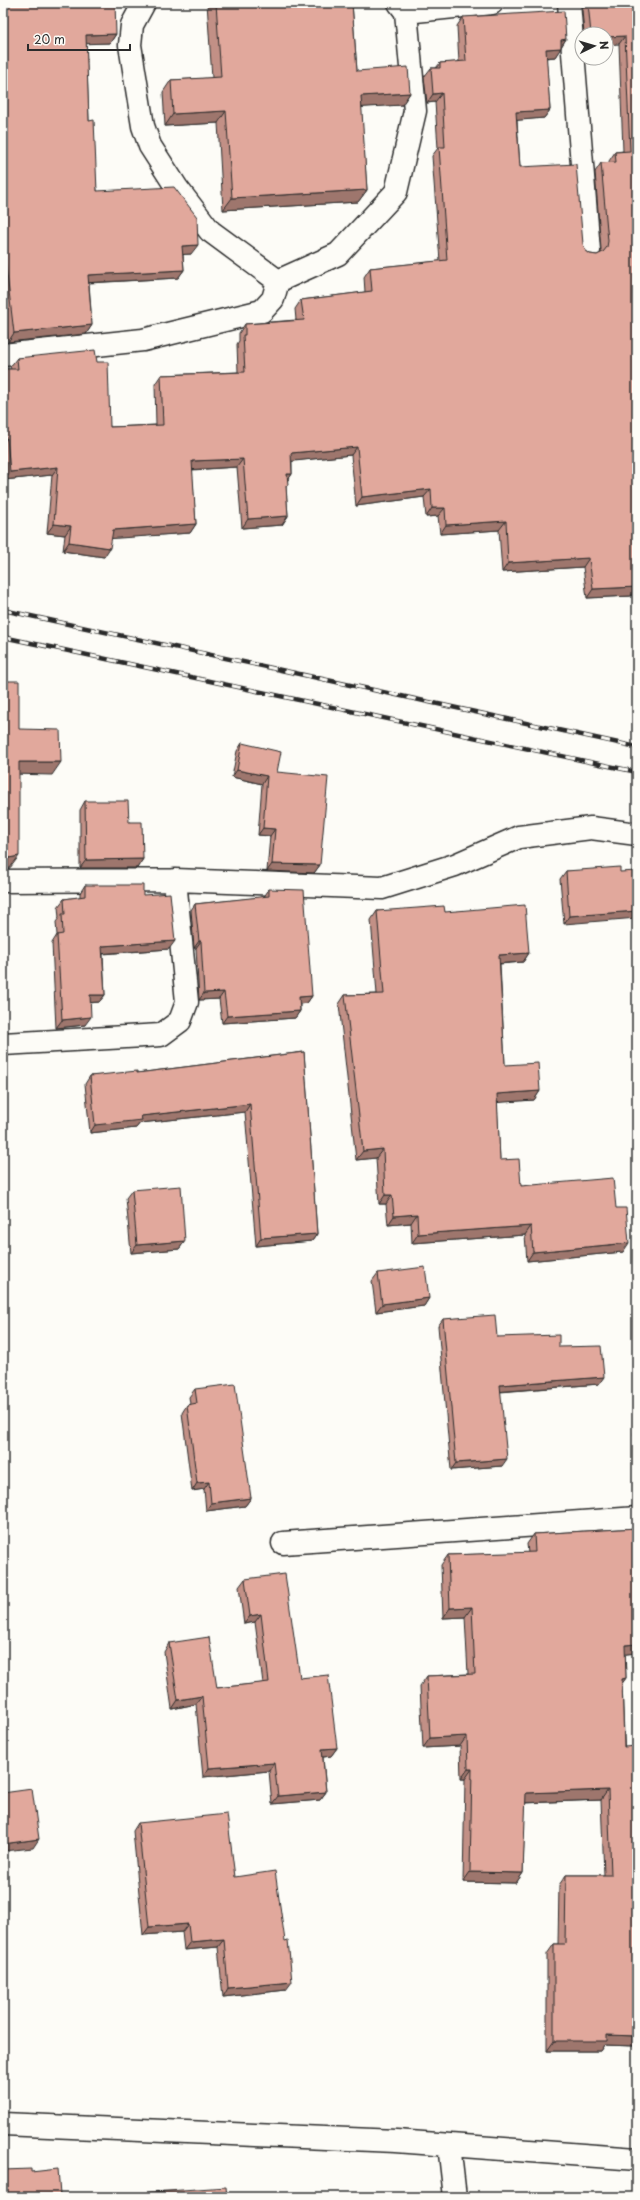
<svg xmlns="http://www.w3.org/2000/svg" width="640" height="2200" viewBox="0 0 640 2200" font-family="'Playpen Sans',sans-serif">
<rect width="100%" height="100%" fill="#fdfcf7"/>
<filter id="ink" filterUnits="userSpaceOnUse"><feTurbulence type="fractalNoise" baseFrequency=".025" numOctaves="2"/><feDisplacementMap in="SourceGraphic" scale="8" xChannelSelector="R" yChannelSelector="G"/><feConvolveMatrix kernelMatrix="1 2 1 2 8 2 1 2 1" color-interpolation-filters="sRGB"/></filter>
<g filter="url(#ink)">
<g fill="none" stroke-linecap="round" stroke-linejoin="round">
<defs>
<path id="minor" d="M144,3l-12,22 -2,20 13,81 7,20 27,42 33,43 68,50 60,-27 58,-62 19,-81 -9,-99
M399,3l7,9 86,-9
M569,3l20,248
M3,355l140,-15 119,-29 11,-12 5,-18
M3,881l172,-1 207,8 73,-23 64,-28 72,-9 46,6
M3,1044l158,-9 19,-14 7,-19 -12,-122
M283,1543l354,-25
M3,2124l393,17 241,18
M449,2145l6,52"/>
</defs>
<use href="#minor" stroke="#2b2b2b" stroke-width="25"/>
<use href="#minor" stroke="#fdfcf7" stroke-width="22"/>
<defs>
<path id="rail" d="M3,610l634,137
M3,637l634,135"/>
</defs>
<use href="#rail" stroke="#2b2b2b" stroke-width="4.5"/>
<use href="#rail" stroke="#fdfcf7" stroke-width="3" stroke-dasharray="9" stroke-linecap="butt"/>
</g>
<path fill="#c29086" stroke="#2b2b2b" d="M3,3l113,31 -6,9h-24l3,78 8,70 94,63h-8l1,16 -6,8 -89,5 3,42 -6,9 -78,8 -5,-39z
M207,3h145l5,68 53,22 -8,12 -41,2 6,83 -9,12 -135,8 -5,-87 -53,3 -2,-34 8,-12 41,-2z
M587,3h50l-1,574 1,10 -6,9 -44,2 -4,-31 -81,5 -3,-42 -59,4 -2,-18 -12,1 -2,-20 -68,9 -5,-51 -59,6v13l-5,7 -1,7 2,28 -6,9 -40,3 -5,-61 -45,3 4,54 -6,9 -79,5 -7,19 -41,-6 2,-16 -18,-2 5,-58 -48,5 -1,-9v-102h8l-1,-2 7,-9 80,4 13,65 46,-2 -1,-41 6,-9 77,-3 -1,-28 2,-3v-8l6,-9 51,-4 -1,-11 6,-9 64,-8 -1,-15 6,-9 70,-7 -8,-105 6,-8 -3,-46 -8,1 -3,-26 7,-9h5l4,-5 19,-1 -2,-36 6,-9 103,22 -11,18 -9,1 4,52 -6,8 -27,2 3,47 63,77 2,6 5,4 7,1 4,-2v-3l-6,-78 6,-9h8v-2l6,-9 8,-1 -4,-107 -13,-10h-22l-2,-24z
M242,743l35,29 43,93 -6,8 -47,-2 3,-35 -12,-1 4,-51 -30,-7 5,-26z
M85,801l44,21 14,37 -6,9h-57v-58z
M566,871l54,1 -56,52 -4,-45z
M85,885l58,10 26,54 -66,5 2,41 -6,7 -9,1 -5,22 -29,3 -4,-85 5,-8 -1,-13 3,-4 -1,-11 6,-8 16,-2v-4z
M269,889l43,107 -5,7 -7,1v7l-5,7 -73,5 -3,-24 -20,1 -3,-52h-2l-3,-38 4,-6 69,-7z
M377,911l68,1 84,41 -6,9 -23,2 5,101 35,26 -6,9 -37,2 3,58 21,26 95,22 7,44 -96,9 -2,-26 -113,8 -1,-20 -23,2 -2,-21h-7l-3,-46 -20,2 -17,-156 6,-9 32,-1 -6,-74z
M304,1052l13,182 -5,7 -56,5 -11,-134 -105,11 -4,5 -46,5 -5,-49 5,-8 47,-3z
M132,1190l53,51 -6,8 -48,4 -5,-55z
M378,1273l51,25 -5,8 -48,6 -4,-31z
M443,1319l54,18 62,10 40,37 -99,8 2,74 -51,4 -13,-144z
M195,1389l56,109 -6,8 -39,5 -2,-22 -12,2 -10,-78 5,-8 3,-1 -1,-7z
M637,1402v33h-3z
M637,1528v125l-12,1 1,24 -4,5 14,360 -1,3 -31,-1 -4,6h-53v-97l7,-10h4l1,-59 7,-10h38l-3,-75 -76,3 -2,70 -7,10 -53,-1 2,-103h-4l-1,-33 -37,2 -3,-62 7,-10 41,-2 -3,-57 -22,1 -2,-53 7,-10 80,-2 -1,-9 7,-10z
M245,1579l55,99 37,70 -6,8 -8,1 3,35 -6,8 -48,4 -3,-33 -66,6 -7,-73 -24,5 -8,-57 5,-9 48,45 46,-5 -8,-61 -11,2 -5,-37z
M138,1823l97,54 51,113 -63,7 -5,-50 -34,3 -2,-18 -39,3 -10,-104z"/>
<path fill="#9e766d" stroke="#2b2b2b" d="M116,34l-6,9 -31,1 7,-9z
M625,36l-6,8 -13,1v-8z
M566,39l-6,9 1,-8z
M561,48l-6,9 -15,1 6,-9z
M410,93l-8,12 -50,3 9,-12z
M442,93l-7,9 -8,1 6,-9z
M550,110l-6,8 -34,3 6,-9z
M226,111l-8,12 -53,3 8,-12z
M367,190l-9,12 -135,8 9,-12z
M198,245l-7,9 -15,1 6,-9z
M184,270l-6,8 -96,5 6,-8z
M92,325l-6,9 -78,8 6,-9z
M3,438h4l-4,6z
M357,447l-6,8 -66,7 6,-9z
M243,459l-6,8 -51,3 6,-9z
M58,467l-6,8 -48,5 6,-8z
M287,474h5l-6,9z
M431,489l-7,8 -68,9 6,-9z
M432,508h13l-7,8 -12,1z
M288,516l-6,9 -40,3 6,-9z
M506,521l-7,9 -59,4 6,-9z
M54,524l17,2 -6,9 -18,-2z
M196,524l-6,9 -84,6 7,-9z
M69,542l41,6 -6,9 -41,-6z
M589,558l-6,9 -81,5 6,-9z
M636,568h1v8l-7,1z
M637,587l-6,9 -44,2 6,-9z
M19,762h42l-9,13 -42,-1z
M237,770l30,6 -5,8 -30,-7z
M263,828l12,1 -5,7 -12,-1z
M19,856l-9,12 -7,2v-11z
M143,859l-6,9h-57l6,-8z
M272,864l48,1 -6,8 -47,-2z
M637,911v7l-73,6 5,-8z
M175,941l-6,8 -72,5 5,-8z
M199,941h2l-5,7h-2z
M529,953l-6,9 -30,2 6,-9z
M224,992l-5,7 -20,1 5,-7z
M90,995h15l-6,7 -15,1z
M312,996l-5,7 -13,1 5,-7z
M300,1011l-5,7 -73,5 5,-7z
M91,1017l-6,8 -29,3 6,-8z
M540,1091l-6,9 -43,3 6,-9z
M250,1104l-5,8 -105,11 -4,5 -46,5 5,-8 46,-9z
M383,1149l-7,9 -20,2 7,-9z
M385,1195h7l-6,9h-7z
M417,1214l-6,9 -23,2 6,-9z
M531,1226l-6,9 -113,8 6,-9z
M317,1234l-5,7 -56,5 5,-8z
M185,1241l-6,8 -48,4 6,-8z
M629,1243l-6,9 -96,9 6,-9z
M429,1298l-5,8 -48,6 6,-8z
M604,1377l-5,7 -104,8 5,-7z
M637,1431v4h-3z
M507,1459l-5,7 -51,4 5,-7z
M209,1482l-5,7 -12,2 5,-8z
M251,1498l-6,8 -39,5 5,-8z
M472,1607l-7,10 -22,1 7,-10z
M261,1614l-6,8 -11,2 6,-8z
M637,1644v9l-19,2 7,-10z
M626,1678l-7,10 3,-9z
M202,1696l-6,8 -24,5 6,-9z
M467,1736l-7,10 -37,2 7,-10z
M337,1748l-6,8 -15,2 6,-9z
M274,1763l-5,8 -66,6 6,-9z
M468,1769h4l-7,10h-4z
M608,1790l-7,10 -82,3 7,-10z
M326,1792l-6,8 -48,4 6,-8z
M39,1839l-6,9 -30,3v-7z
M470,1872l53,1 -7,10 -53,-1z
M188,1924l-6,8 -39,3 6,-8z
M224,1939l-6,8 -34,3 6,-8z
M292,1982l-6,8 -63,7 5,-9z
M607,2035l30,1v7h-1l-1,3 -31,-1 -4,6h-53l7,-10z"/>
<path fill="#e1a89c" stroke="#2b2b2b" d="M3,3h112l1,31 -30,1 3,86 5,-1 3,71 77,-4 23,30 1,28 -16,1 2,24 -96,5 4,50 -78,8 -9,-75h-2z
M216,3h136l5,68 51,-4 2,26 -49,3 6,94 -135,8 -6,-87 -53,3 -2,-34 50,-3z
M588,3h49v565h-1l1,19 -44,2 -4,-31 -81,5 -2,-42 -60,4 -1,-17h-13l-1,-19 -69,8 -5,-50 -66,6 1,21h-5l1,11 -2,1 2,30 -40,3 -5,-60 -51,2 4,63 -83,6 -3,18 -41,-6 2,-16 -17,-2 4,-57 -48,5 -3,-34h-4v-69h15l-1,-11 78,-8 2,12h11l2,65 53,-2 -2,-50 84,-3 -2,-37h2v-11l59,-4 -3,-20 71,-9 -2,-23 77,-8 -8,-113h6l-3,-54 -9,1 -2,-26h9v-5l26,-2 -3,-44 101,-6 2,28 -5,1v8l-15,1 4,61 -34,2 4,55 56,-3 7,80 2,6 5,4 7,1 6,-3 4,-5 1,-6 -7,-78 15,-1 -1,-10 15,-1 -5,-115 -19,1v-3h-15z
M3,681h16v48l41,1 1,32h-42v94l-15,3h-1z
M242,743l39,9 -4,20 51,5 -8,88 -48,-1 3,-35 -12,-1 4,-52 -30,-6z
M85,801h43l1,21h13l1,37 -57,1z
M620,867v5l17,-1v40l-68,5 -3,-45z
M85,885h58v10l27,-2 5,48 -73,5 3,49h-15l1,22 -29,3 -5,-85 6,-1 -1,-20h3l-1,-15 21,-3z
M269,889l35,1 8,106 -13,1 1,14 -73,5 -3,-24 -20,1 -3,-52h-2l-4,-37 74,-8z
M525,905l4,48 -30,2 6,110 33,-2 2,28 -43,3 3,66 19,-1 2,27 92,-8 3,30h10l3,35 -96,9 -2,-26 -113,8 -1,-20 -23,2 -2,-21h-7l-2,-46 -20,2 -18,-156 39,-1 -7,-83 67,-5 1,6z
M304,1052l13,182 -56,4 -11,-134 -109,12 1,4 -47,5 -5,-49 47,-5v2z
M181,1186l4,55 -48,4 -5,-55z
M425,1267l4,31 -47,6 -4,-31z
M495,1315l2,22 62,-2v12l42,-1 3,31 -104,8 7,74 -51,4 -13,-144z
M235,1384l16,114 -40,5 -2,-21 -12,1 -10,-78 10,-2 -2,-14z
M637,1528v116l-12,1 1,33 -4,1 2,68 13,-1v290l-30,-1v6h-53v-97h11l1,-69h45l-3,-85 -82,3 -3,80 -53,-1 2,-103h-4l-1,-33 -37,2 -3,-62 48,-2 -3,-67 -22,1 -2,-53 87,-3 -1,-18z
M285,1574l15,104 28,-3 9,73 -15,1 4,43 -48,4 -4,-33 -65,5 -7,-72 -24,4 -9,-57 40,-6 8,51 52,-6 -8,-68 -11,2 -5,-37z
M32,1789l7,50 -36,5v-51z
M227,1814l8,63 40,-6 10,70 3,-1 4,42 -64,6 -4,-49 -34,3 -2,-18 -39,3 -11,-104z
M31,2169v3l27,-3 2,25h8l1,3h-66v-27z
M226,2187l1,10h-147z"/>
</g>
<rect width="640" height="2200" fill="none" stroke="#fdfcf7" stroke-width="16"/>
<rect x="8" y="8" width="624" height="2184" fill="none" stroke="#2b2b2b" stroke-width="1.5" filter="url(#ink)"/>
<g transform="translate(594 46) rotate(85)"><circle r="19" fill="#fdfcf7" stroke="#a9a8a5"/>
<path d="M0-3L7 15L0 10L-7 15Z" fill="#2b2b2b"/>
<text y="-6" font-size="11" font-weight="bold" text-anchor="middle" fill="#2b2b2b">N</text>
</g>
<path d="M28 44v6h102v-6" fill="none" stroke="#2b2b2b" stroke-width="2"/>
<text x="34" y="44" font-size="12" fill="#2b2b2b" stroke="#fdfcf7" stroke-width="3" paint-order="stroke">20 m</text>
</svg>
